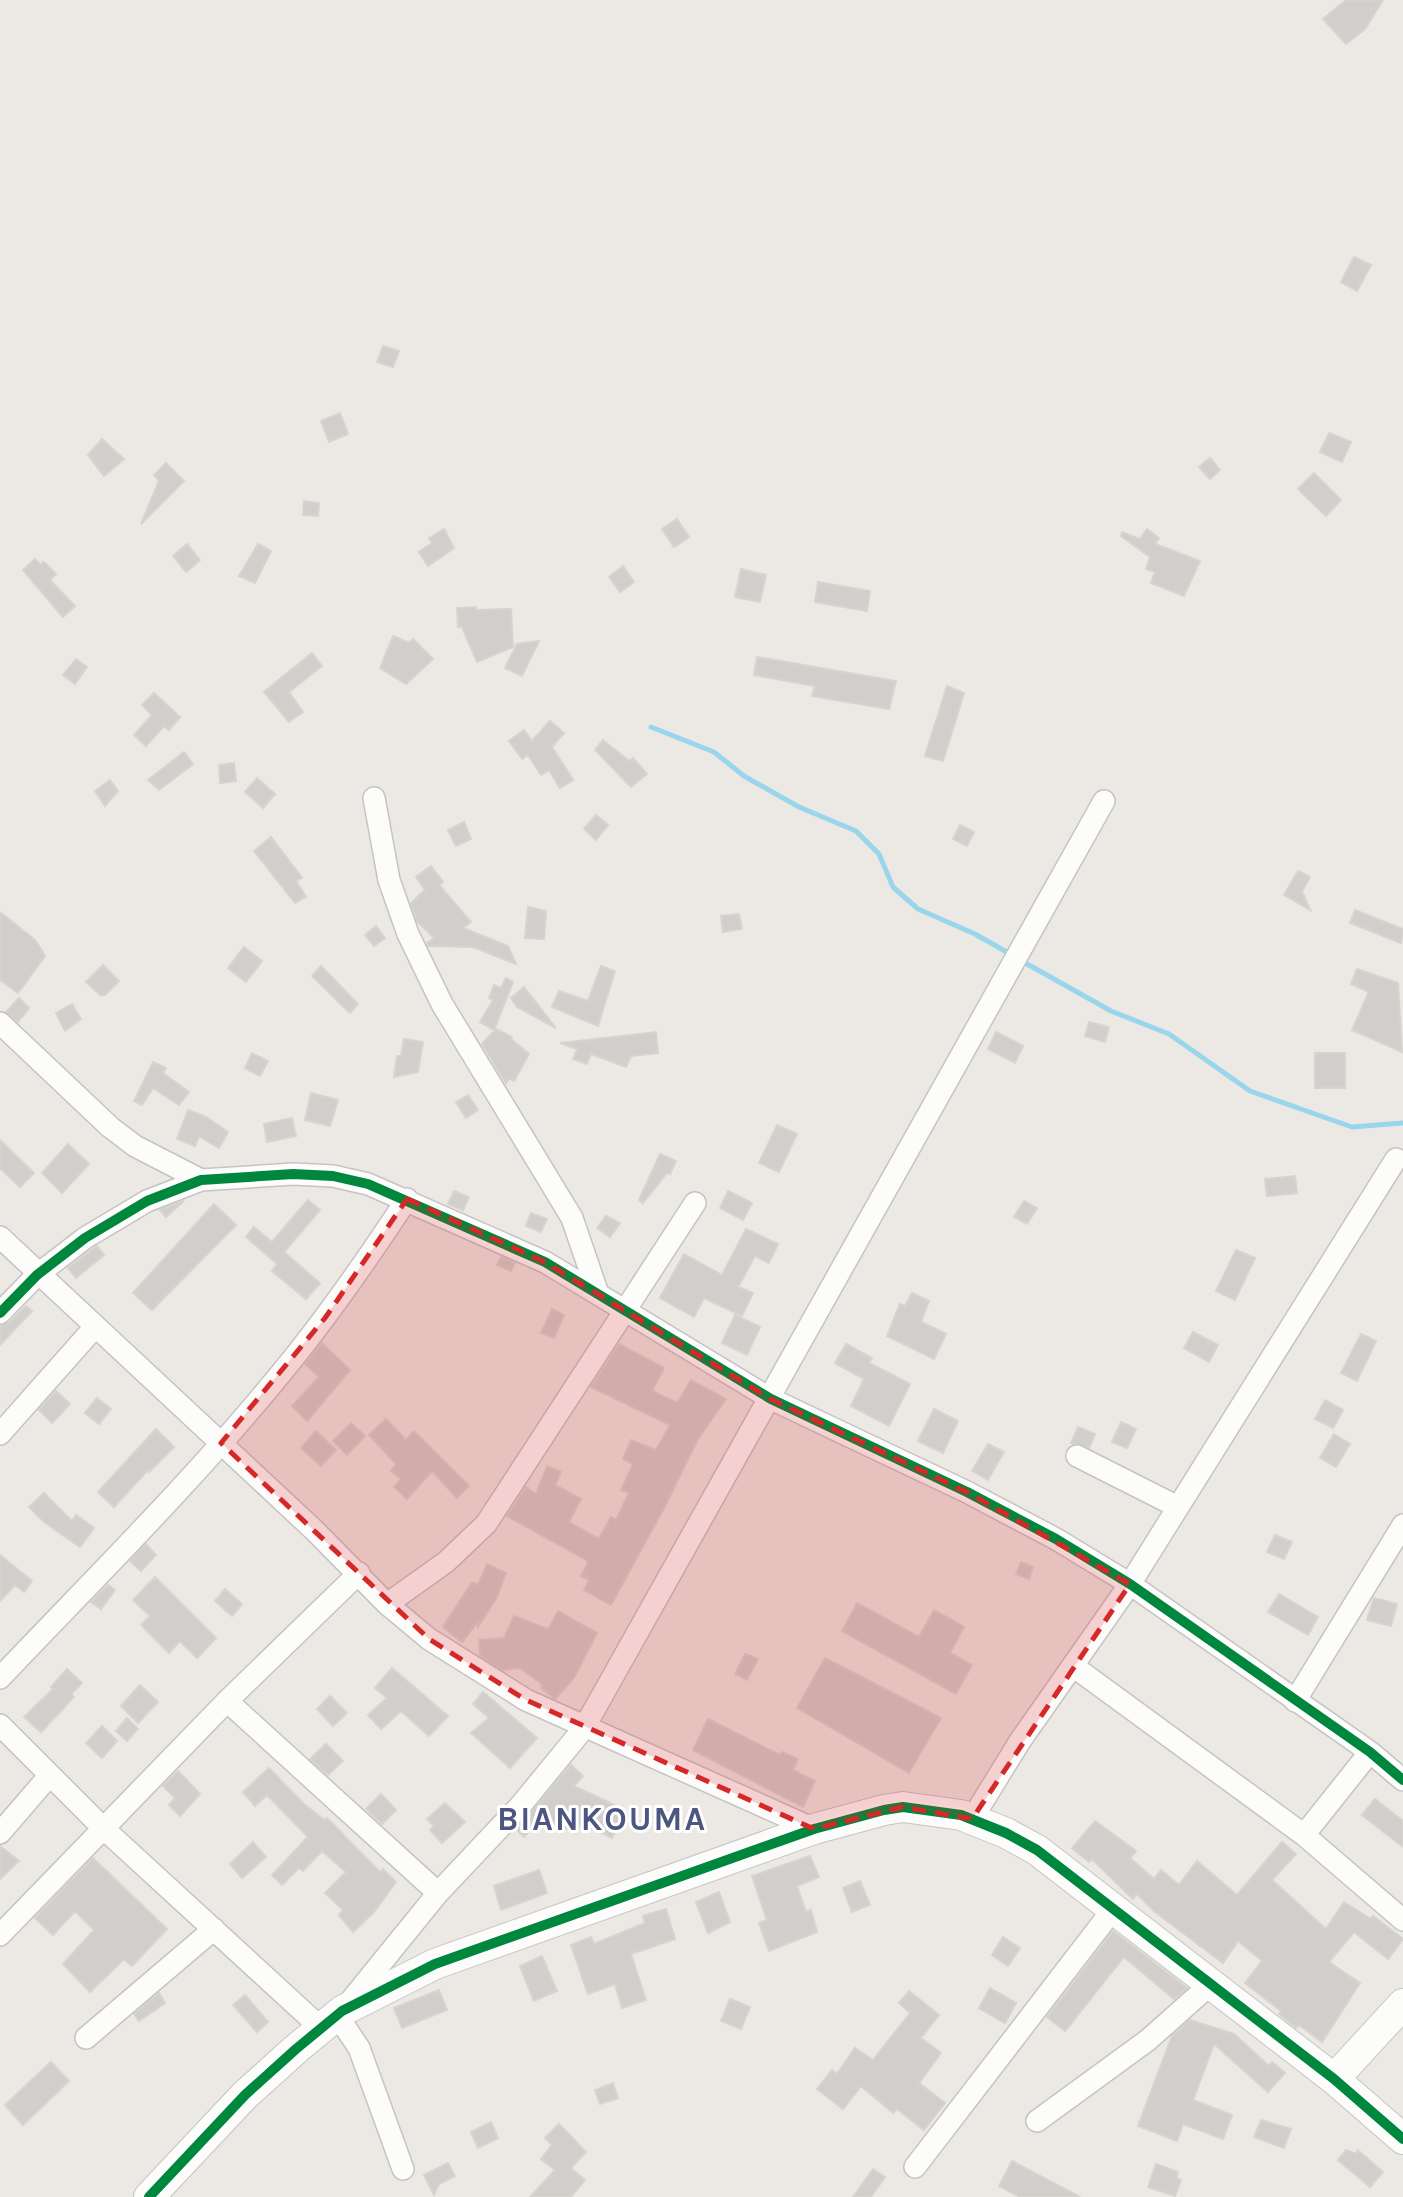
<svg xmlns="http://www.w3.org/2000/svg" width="1403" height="2197" viewBox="0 0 1403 2197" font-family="Karla,sans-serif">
<rect width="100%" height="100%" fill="#ece8e4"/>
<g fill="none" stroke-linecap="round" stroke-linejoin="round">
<path stroke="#99d6ec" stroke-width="5" d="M651,727l63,25 30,24 55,31 57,24 23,23 14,33 25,22 57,25 37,21
M1020,960l91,51 58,23 81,57 102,36 51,-4"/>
</g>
<path fill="#d1cecb" stroke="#d7d4d0" stroke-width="2" d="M1346,0h37l-18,29 -19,15 -23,-25z
M1354,257l17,8 -14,26 -16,-9z
M383,346l16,5 -6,16 -16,-5z
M340,413l8,21 -19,8 -8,-21z
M1329,433l22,9 -9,20 -22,-10z
M102,439l22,20 -20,17 -16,-21z
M1210,458l10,12 -10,9 -11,-12z
M166,463l18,18 -43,43 18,-43 -5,-6z
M1314,473l27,27 -15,16 -28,-27z
M304,501l15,2 -1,13 -15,-1z
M677,519l12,18 -15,10 -12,-18z
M444,529l10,19 -26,18 -9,-14 13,-9 -3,-5z
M1147,529l12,9 -4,6 45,17 -16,35 -33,-13 4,-11 -9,-3 4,-12 -29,-21 1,-4 18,7z
M187,544l13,16 -14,12 -13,-16z
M258,544l13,7 -16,32 -16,-7z
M35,559l6,6 2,-3 3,2 10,10 -6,6 25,26 -12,11 -40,-47z
M623,566l11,16 -14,10 -11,-15z
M741,569l25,6 -6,27 -25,-5z
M818,582l52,9 -3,20 -52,-9z
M476,607v3l35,-1 2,38 -36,15 -15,-35h-4l-1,-19z
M393,636l16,7 4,-4 20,20 -27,25 -26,-16z
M539,641l-17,35 -17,-8 12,-24z
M312,653l10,13 -33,26 14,20 -14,10 -25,-30z
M757,657l139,24 -7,28 -77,-13 3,-10 -61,-11z
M76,659l11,8 -12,17 -12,-9z
M947,686l17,7 -21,68 -18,-5z
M154,693l26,24 -11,13 -5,-4 -18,20 -12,-11 18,-20 -10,-10z
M550,721l14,12 -12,14 21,33 -13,8 -11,-18 -8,5 -13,-20 -6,4 -13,-18 15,-11 8,11z
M603,740l26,21 4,-3 14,16 -16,13 -36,-37z
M184,752l9,12 -34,26 -11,-10z
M234,763l2,18 -16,2 -1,-18z
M257,778l18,16 -12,14 -18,-16z
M110,780l8,11 -13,15 -10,-15z
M596,815l12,10 -12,15 -12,-11z
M464,822l7,17 -15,7 -8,-16z
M960,825l14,7 -7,14 -14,-7z
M271,837l31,41 -6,3 10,16 -11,6 -41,-52z
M431,866l12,16 -4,3 32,37 -8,6 45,18 8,18 -43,-17 -45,-1 -1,-3 7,-5 -17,-17 -6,-18 14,-13 -9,-13z
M1298,871l12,6 -8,14 8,19 -26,-15z
M528,907l18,4 -2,28 -19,-1z
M1355,910l48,19 -2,14 -51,-20z
M0,912l35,28 10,16 -27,37 -18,-13z
M739,914l3,15 -19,3 -2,-16z
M376,926l9,12 -11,8 -9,-11z
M244,947l18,14 -16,21 -18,-14z
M103,965l16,16 -14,14h-5l-14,-13z
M321,966l37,38 -8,9 -38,-37z
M601,966l14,5 -17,55 -46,-19 7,-16 29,10z
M1357,969l41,14 4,69 -50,-22 17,-38 -18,-8z
M506,978l7,4 -19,48 -14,-8 13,-22 -4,-2 5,-13 7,3z
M524,987l32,41 -39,-21 -6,-9z
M19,998l10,10 -11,14 -12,-10z
M72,1004l9,15 -16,12 -9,-18z
M1089,1022l20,5 -4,15 -20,-6z
M496,1029l16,8 -1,2 18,15 -15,27 -5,-3 -3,5 -24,-39z
M656,1032l2,21 -27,3 -5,11 -35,-13 -4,10 -14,-5 4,-10 -17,-6z
M996,1032l27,14 -8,17 -27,-14z
M404,1039l19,3 -5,30 -24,5 3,-21h4z
M252,1053l16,8 -8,15 -15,-8z
M1315,1053h30v35h-30z
M153,1062l13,6 -3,5 26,19 -10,13 -26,-17 -11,17 -8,-4z
M311,1093l27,7 -8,26 -25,-6z
M468,1095l10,15 -12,8 -10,-16z
M188,1110l18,7 22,15 -9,16 -20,-12 -4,10 -18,-7z
M292,1118l4,18 -29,6 -3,-18z
M777,1125l20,9 -18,38 -20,-9z
M0,1140l34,33 -14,14 -20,-19z
M68,1144l21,20 -27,29 -20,-20z
M660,1154l16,7 -6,13 -3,-1 -24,30 -4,-3z
M1295,1176l2,17 -30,3 -2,-17z
M454,1191l15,6 -6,13 -15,-6z
M728,1191l24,12 -9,17 -23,-12z
M308,1200l12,10 -36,42 36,31 -14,16 -34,-28 5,-7 -31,-27 8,-10 18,15z
M184,1201l-18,16 -6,-7z
M1024,1201l13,7 -10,16 -13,-7z
M214,1204l22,21 -84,85 -19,-17z
M531,1213l16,6 -6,13 -15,-6z
M606,1216l14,7 -10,14 -13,-9z
M746,1229l32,15 -9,19 -14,-7 -17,31 15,6 -11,23 -38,-18 -10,19 -34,-19 24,-44 38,21z
M97,1246l7,9 -28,23 -8,-10z
M1236,1250l19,8 -20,42 -19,-9z
M501,1257l14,6 -4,8 -14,-6z
M912,1293l17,8 -8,21 25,12 -12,25 -47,-23 13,-32 5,2z
M26,1306l6,5 -32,34v-19l9,-3z
M552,1309l12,6 -10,23 -13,-5z
M735,1315l25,12 -13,28 -25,-12z
M1193,1332l25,13 -9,17 -25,-14z
M1361,1334l15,7 -19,40 -16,-8z
M322,1343l28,27 -43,51 -15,-15 27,-29 -14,-13z
M619,1344l45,24 -12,23 25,12 14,-23 35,19 -28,40 -35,71 -52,95 -27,-15 5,-10 -8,-4 7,-13 -2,-3 -79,-44 19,-29 10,7 11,-28 14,6 -6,13 26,14 -12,23 30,17 12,-22 5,3 13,-27 -8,-3 12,-26 -10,-5 8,-19 25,10 14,-25 -79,-38z
M846,1344l26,14 -3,5 41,21 -21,42 -38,-20 13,-27 -29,-16z
M56,1391l14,13 -18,19 -13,-13z
M97,1398l14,11 -12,15 -14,-11z
M1325,1400l18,10 -10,18 -18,-9z
M934,1409l24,12 -15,32 -25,-12z
M386,1419l20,21 8,-9 55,55 -12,12 -25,-27 -25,28 -13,-12 7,-8 -10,-8 5,-7 -27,-29z
M1121,1422l15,7 -9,19 -15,-6z
M351,1423l14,13 -18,19 -14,-14z
M1078,1427l17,7 -6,14 -18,-5z
M156,1429l18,18 -25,25 -1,-2 -34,37 -16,-15z
M316,1431l20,19 -15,16 -20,-18z
M1334,1434l16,10 -14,23 -16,-9z
M988,1444l16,8 -16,28 -16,-9z
M44,1493l28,28 4,-6 18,13 -14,19 -36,-25 -15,-15z
M1275,1535l17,7 -8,17 -17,-7z
M146,1544l10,11 -15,16 -11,-10z
M0,1555l32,26 -8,11 -9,-7 -15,16z
M1021,1562l12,5 -4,12 -13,-5z
M487,1564l19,9 -9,24 -19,30v-5l-16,20 -19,-15 29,-45 6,3z
M155,1577l61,61 -19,20 -17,-17 -11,12 -28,-28 9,-9 -17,-16z
M108,1585l7,5 -14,19 -10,-7z
M225,1589l17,15 -10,12 -17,-15z
M1279,1594l39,23 -10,18 -40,-23z
M1374,1598l23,6 -6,22 -24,-6z
M857,1603l62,34 15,-27 30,17 -14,26 22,12 -16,29 -114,-63z
M558,1611l39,22 -23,45 -19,21 -14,-11 2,-3 -23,-17 -18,2 -22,-14 -1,-16 25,-2 10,-22 34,13z
M745,1654l13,5 -11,21 -12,-6z
M825,1658l116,60 -32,55 -112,-65z
M392,1668l56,48 -19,20 -28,-25 -20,18 -13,-14 19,-17 -12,-10z
M67,1669l15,14 -11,11 3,3 -33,35 -17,-15 29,-28 -2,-2z
M140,1685l18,17 -20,21 -17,-17z
M483,1692l54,46 -27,30 -39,-35 18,-15 -16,-14z
M330,1696l17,17 -14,13 -16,-17z
M127,1718l11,11 -11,12 -11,-10z
M708,1719l72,36 2,-3 16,7 -5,11 22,11 -12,26 -110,-57z
M102,1726l15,15 -15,17 -16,-15z
M326,1744l17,17 -15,14 -18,-16z
M571,1765l12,11 -9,10 51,24 -13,28 -31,-15 -5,10 -33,-16 -19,20 -8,-8z
M269,1768l34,35 21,17 3,-2 53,54 3,-3 13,13 -22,30 -21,20 -14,-17 4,-5 -18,-17 21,-21 -24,-21 -19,20 -4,-3 -17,17 -10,-10 36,-38 -41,-42 -12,11 -12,-14z
M178,1771l22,23 -20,22 -11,-11 6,-7 -12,-12z
M381,1794l15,16 -14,14 -16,-15z
M1375,1799l28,22v26l-41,-32z
M445,1803l20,19 -23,21 -12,-13 4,-4 -7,-7z
M1095,1821l41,30 -6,7 24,21 7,-9 18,15 18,-24 40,34 45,-53 14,12 -24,26 54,49 18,-27 27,17 2,-3 30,23 -15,20 -34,-27 -25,30 31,21 -38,59 -23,-17 -3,3 -17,-14 2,-3 -36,-28 17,-22 -24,-20 -15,22 -68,-51 -18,-18 -4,5 -41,-40 -3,3 -17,-14z
M253,1842l13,15 -24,21 -12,-14z
M0,1846l19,15 -19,18z
M810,1856l9,21 -22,9 9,26 5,-2 6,22 -48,19 -10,-28 8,-3 -15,-44z
M93,1858l74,71 -35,37 -8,-7 -34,33 -27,-28 31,-34 -19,-19 -22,24 -18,-17z
M539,1870l8,23 -46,17 -7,-24z
M860,1881l10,24 -18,7 -9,-24z
M719,1892l11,30 -22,11 -12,-31z
M666,1909l9,30 -44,15 15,46 -24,8 -7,-24 -27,10 -17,-49 20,-8 3,7 51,-21 -2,-7z
M1113,1931l74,57 -13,11 -50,-42 -59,74 -18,-14z
M1003,1937l17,11 -12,18 -16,-11z
M542,1956l15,35 -23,10 -14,-35z
M990,1988l26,15 -11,20 -26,-15z
M439,1990l8,20 -45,18 -8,-20z
M909,1991l30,24 -18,23 20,15 -22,30 26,20 -21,27 -27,-21 -4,4 -32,-27 -18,23 -26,-20 15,-19 5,4 18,-26 18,12 37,-47 -11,-10z
M159,1993l6,10 -26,18 -5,-7z
M245,1995l23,27 -11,10 -24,-27z
M730,1999l20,8 -9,22 -20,-8z
M1190,2020l44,14 35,32 3,-4 13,11 -17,19 -54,-48 -21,56 39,15 -9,24 -40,-15 -6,17 -39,-15 34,-90z
M51,2062l18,19 -46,44 -18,-20z
M613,2083l5,15 -18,6 -5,-14z
M1261,2120l30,9 -7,19 -30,-11z
M491,2122l7,16 -20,10 -7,-16z
M559,2124l27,28 -15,16 14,12 -14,17h-41l25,-27 -14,-11 11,-14 -7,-7z
M1346,2150l10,4 2,-4 25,22 -13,15 -32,-27z
M1012,2161l68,36h-60l-21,-11z
M448,2163l7,13 -16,8 -5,11 -10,-20z
M1156,2164l22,8 -2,6 5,2 -6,16 -27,-9z
M873,2169l12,8 -14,20h-18z"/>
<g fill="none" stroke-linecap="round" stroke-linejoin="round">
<defs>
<path id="street" d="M374,798l15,82 19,54 34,70 130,214 25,73
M0,1023l110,104 25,19 66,34
M0,1237l314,293 73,74 42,35 97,61 288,129
M0,1313l37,-38 48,-37 62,-37 54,-21 92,-6 40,2 35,8 177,78 226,137 196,93 89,47 74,45 240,168 33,28
M0,1434l94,-106
M1077,1456l101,51
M387,1604l59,-42 40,-38 209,-321
M1073,1666l231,169 99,85
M0,1678c92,-97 188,-192 273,-295 49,-58 92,-120 134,-184
M227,1701l211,192
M1295,1701l108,-176
M0,1725l103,103 218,200
M972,1819l48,-78 110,-157 266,-425
M0,1833l50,-58
M1304,1835l66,-83
M0,1935l227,-234 132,-128
M348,2004l90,-111 82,-87 64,-78 520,-927
M337,2015l22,33 44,121
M86,2038l128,-109
M1037,2121l111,-81 64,-57
M915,2167l199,-259"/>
<path id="secondary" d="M1334,2079l69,-75
M149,2197l96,-102 51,-46 46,-38 93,-47 379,-135 70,-19 19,-3 58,8 45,18 31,17 297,229 69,60"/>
</defs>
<use href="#street" stroke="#c5c4c5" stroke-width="24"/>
<use href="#secondary" stroke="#c5c4c5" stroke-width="32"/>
<use href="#street" stroke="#fcfcfb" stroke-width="21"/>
<use href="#secondary" stroke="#fcfcfb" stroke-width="30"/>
<defs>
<path id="cycleway" d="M0,1313l37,-38 48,-37 62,-37 54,-21 92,-6 40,2 35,8 177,78 226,137 196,93 89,47 74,45 240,168 33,28
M149,2197l96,-102 51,-46 46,-38 93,-47 379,-135 70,-19 19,-3 58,8 45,18 31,17 297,229 69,60"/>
</defs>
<use href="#cycleway" stroke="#fff" stroke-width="15"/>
<use href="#cycleway" stroke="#00873e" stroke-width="10"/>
</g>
<path fill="#d62828" fill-opacity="0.2" stroke="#d62828" stroke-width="5" stroke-dasharray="14 9" stroke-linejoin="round" d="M407,1199l138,63 226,137 196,93 163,92 -158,235 -69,-12 -89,22 -288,-129 -97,-61 -208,-196 104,-125z"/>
<g text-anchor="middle" stroke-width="6" stroke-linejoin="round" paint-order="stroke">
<g font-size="33" font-weight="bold" letter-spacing="2" fill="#4d5680" stroke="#fff">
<text x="602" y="1830">BIANKOUMA</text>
</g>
</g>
</svg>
